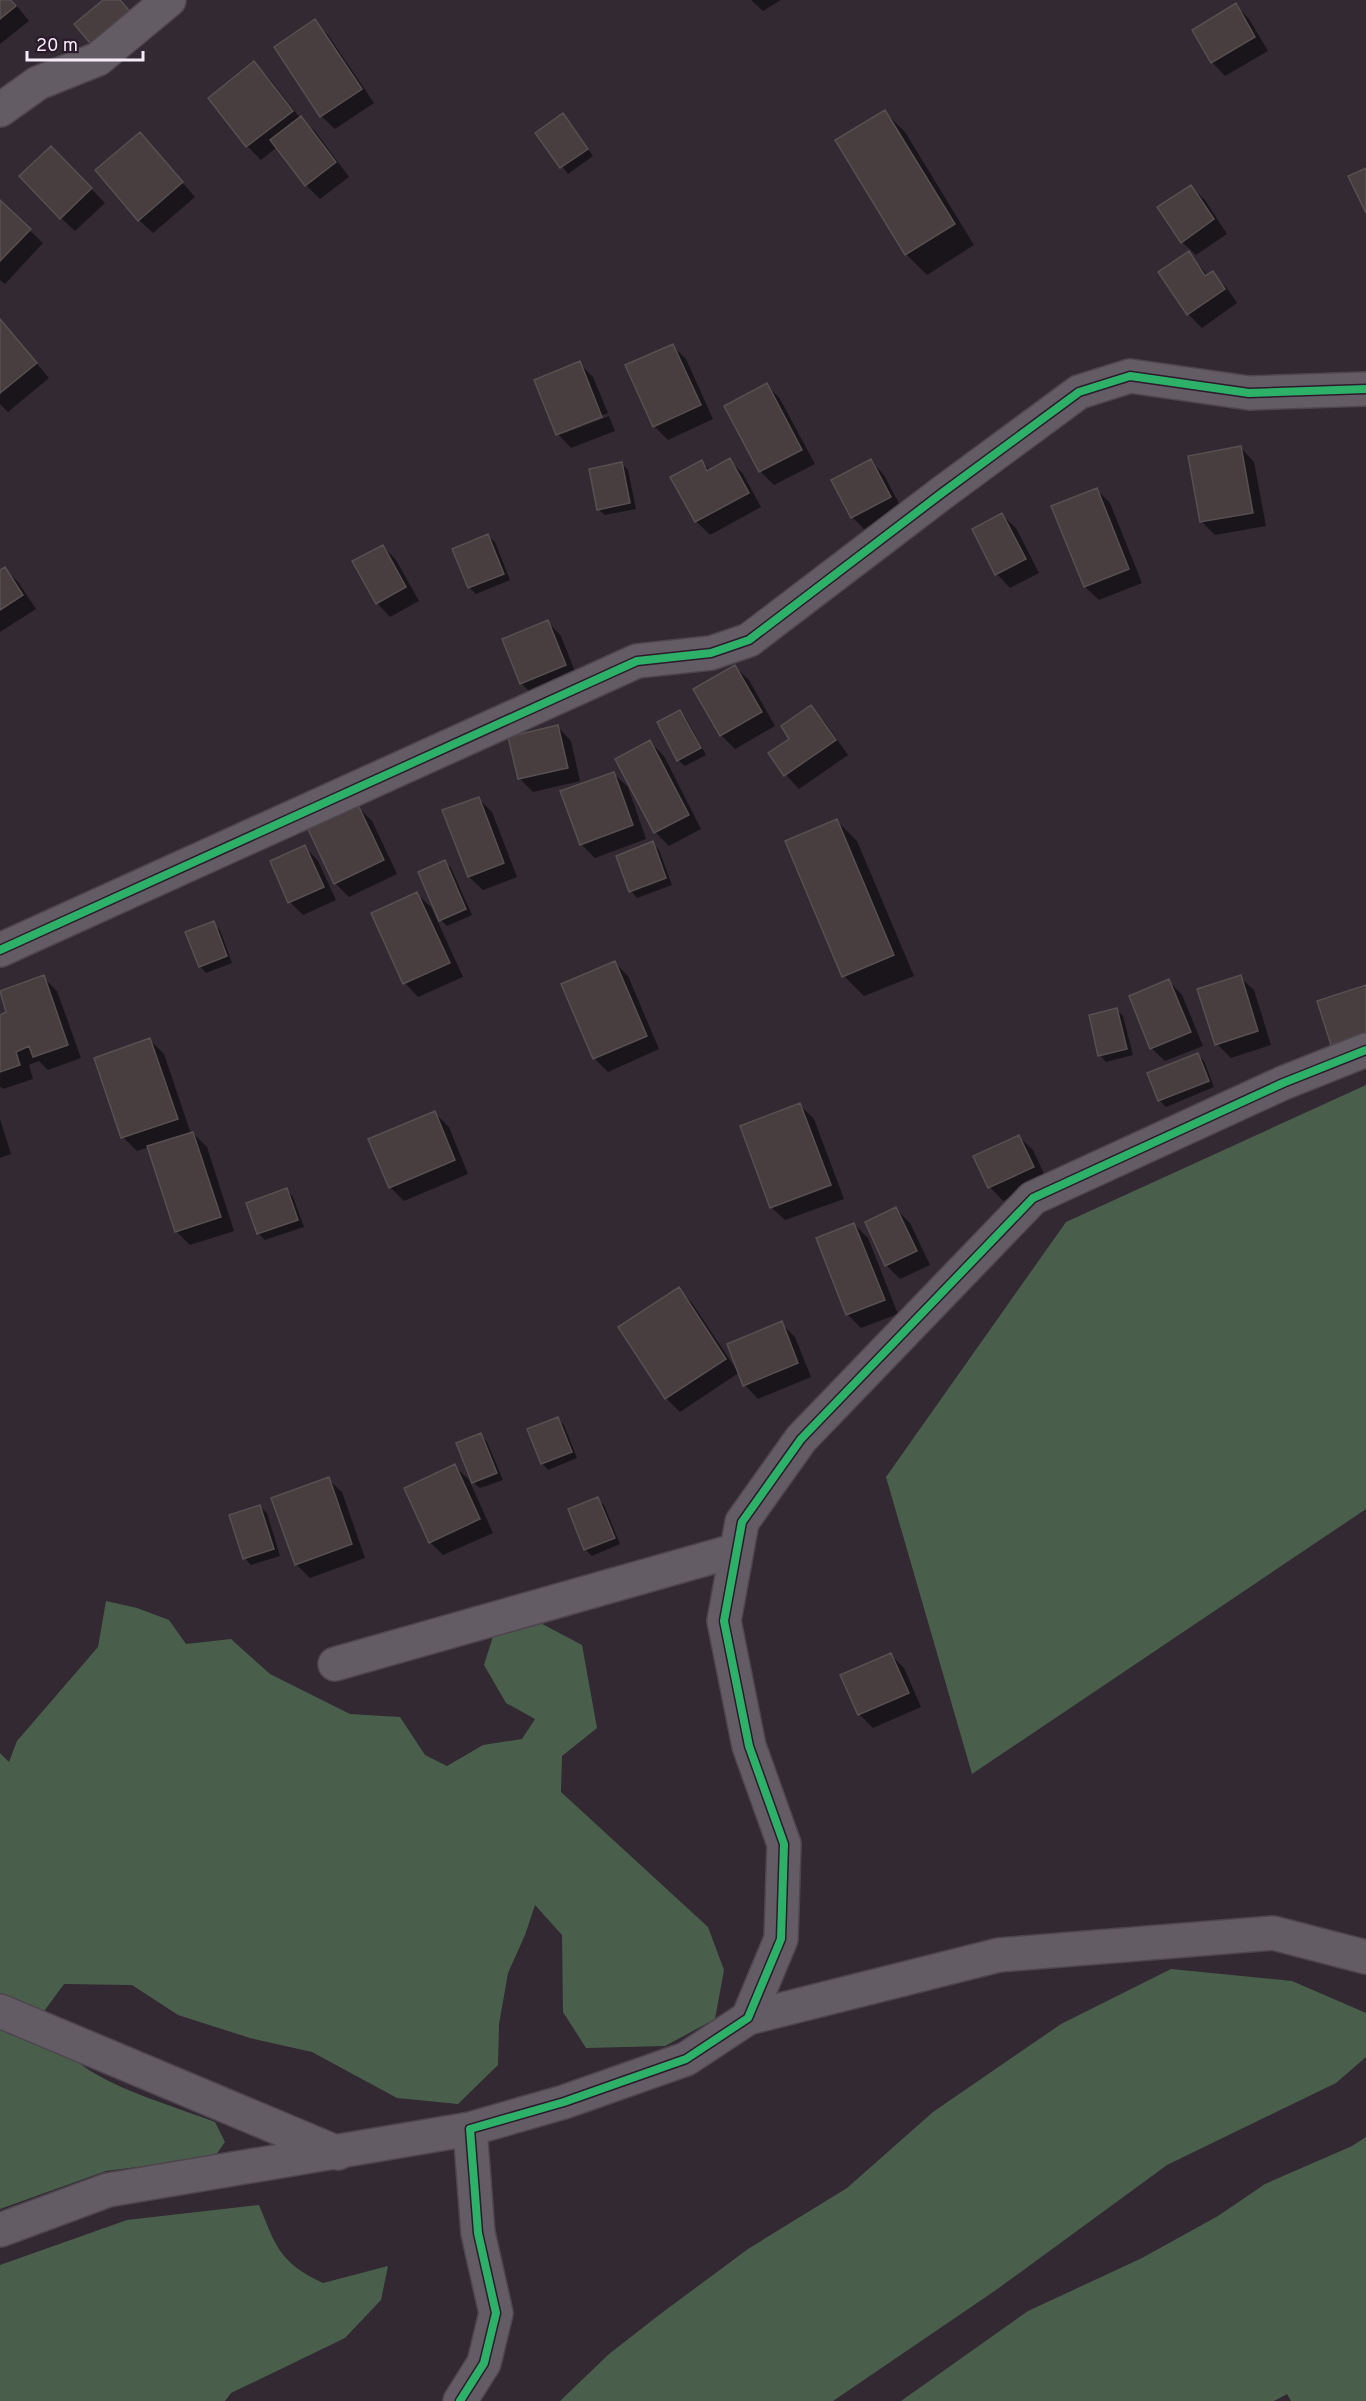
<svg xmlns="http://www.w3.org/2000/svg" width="1366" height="2401" viewBox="0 0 1366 2401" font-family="Overpass,sans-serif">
<rect width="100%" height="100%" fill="#322932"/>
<path fill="#4a5f4b" d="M1366,1085v424l-394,265 -86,-297 180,-255z
M106,1601l31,7 32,12 17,24 45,-5 39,35 80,40 50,3 25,38 22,11 36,-21 39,-6 13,-20 -29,-16 -22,-38 11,-35 34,-13 53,28 15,83 -35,28 -1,36 147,135 16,43 -9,49 -50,27 -79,2 -23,-36 -1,-77 -27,-30 -10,30 -17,38 -9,51 -1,41 -40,39 -61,-6 -85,-46 -62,-14 -72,-23 -46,-30 -68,-1 -22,30c9,12 16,27 26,39 29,32 106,53 147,69l10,20 -12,17 -30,2 -77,10 -106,38v-456l9,9 8,-21 81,-94z
M1171,1969l121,12 74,32v44l-30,26 -169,82 -171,125 -163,111h-273l49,-47 50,-39 89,-66 99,-61 86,-76 128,-88z
M1366,2137v264h-75l-4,-7 -13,7h-373l127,-90 114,-53 76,-42 47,-32 87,-38z
M259,2205c17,42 21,58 64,78l65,-17 -7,34 -36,38 -114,55 -6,8h-225v-136l127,-45z"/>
<path fill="#0007" d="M0,0h12l17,21 -29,23z
M751,0h30l-18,11z
M1236,5l13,14 19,32 -43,25 -13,-14z
M314,21l14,14 46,68 -39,26 -14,-13z
M254,63l14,14 32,41 15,13 34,46 -29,22 -14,-14 -29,-38 -16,13 -14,-14z
M885,112l20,20 69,113 -47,30 -21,-21 -69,-113z
M563,115l30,41 -25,18 -31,-41z
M140,134l55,63 -42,36 -14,-13z
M51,148l54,55 -30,28 -14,-13z
M1191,187l14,13 22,34 -31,21 -14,-13z
M0,202l43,41 -38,41 -5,-4z
M1189,253l19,23 4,-3 14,14 11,16 -35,25 -14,-14 -28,-41z
M0,320l49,58 -41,34 -8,-8z
M672,345l14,14 27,60 -45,21 -14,-14z
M579,363l14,14 15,36 -46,18v3l47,-18 6,15 -44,17 -13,-14 -22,-53z
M767,385l13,14 35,65 -41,21 -14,-14z
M1241,448l13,14 12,64 -51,9 -14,-14z
M730,460l13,14 18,33 -51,28 -14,-14 6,-59 9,9z
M871,461l13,14 19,36 -37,20 -14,-14z
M622,464l6,6 8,39 -31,6 -7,-6z
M1097,490l13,13 32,80 -43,17 -14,-13 -32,-80z
M1002,515l14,13 23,45 -29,15 -13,-14z
M488,536l7,6 15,38 -34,14 -7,-7z
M383,546l13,14 23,41 -29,16 -13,-14z
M5,569l13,13 18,27 -36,23v-60z
M548,622l13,14 17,43 -43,18 -14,-14z
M735,667l14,13 26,46 -40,23 -14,-14z
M811,707l13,14 24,34 -49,34 -13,-14 -16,-22 21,-14z
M680,712l6,6 20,37 -21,11 -7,-6z
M558,727l13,14 9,40 -47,11 -14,-14z
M650,742l14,14 37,73 -32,17 -14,-14z
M614,774l14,13 18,52 -51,19 -14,-14z
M478,798l14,14 25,65 -34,13 -14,-13 -25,-66z
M358,807l14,14 25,53 -48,23 -14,-14z
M837,821l20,20 57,135 -50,20 -20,-20z
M652,843l7,7 13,35 -35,13 -6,-7z
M305,847l13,14 18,39 -33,15 -13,-13z
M444,862l7,6 21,47 -25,11 -6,-6z
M417,894l14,13 32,70 -45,20 -13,-14 -32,-69z
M213,923l7,7 12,33 -26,10 -6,-7z
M615,963l13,13 31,73 -51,23 -14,-14z
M43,977l14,14 24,67 -33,12 -9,-9 -10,4 4,14 -30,10 -3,-3v-70l8,-3z
M1240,977l14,13 17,55 -40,13 -14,-14 -18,-55z
M1169,981l13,14 21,51 -38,15 -14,-13z
M1117,1010l6,6 10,39 -27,7 -6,-7z
M150,1040l14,14 27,80 2,-1 14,14 27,84 -44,14 -14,-14 -27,-84 -12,4 -14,-14z
M1197,1054l7,7 10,26 -48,20 -7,-7z
M800,1105l14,14 30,80 -59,21 -14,-13z
M435,1113l14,14 19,47 -64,27 -14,-14z
M0,1119l11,35 -11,4z
M1019,1137l14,13 14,30 -44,21 -13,-14z
M287,1190l6,7 11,30 -39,13 -7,-7z
M896,1209l14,14 20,42 -30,14 -14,-14z
M854,1224l14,14 30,76 -37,14 -14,-14z
M679,1289l13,14 46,69 43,-49 14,14 16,40 -53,22 -13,-14 -5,-13 -60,40 -14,-14z
M557,1418l7,7 13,33 -29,12 -6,-7z
M481,1435l6,7 16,38 -23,8 -7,-6z
M455,1466l14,14 24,53 -50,22 -13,-13z
M328,1479l14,13 23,66 -55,20 -14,-14z
M598,1499l6,6 16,39 -28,12 -7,-7z
M260,1507l7,6 13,43 -29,9 -6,-7z
M890,1654l14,14 17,39 -48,21 -13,-13 -18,-39z"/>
<path fill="#483e40" stroke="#574f50" stroke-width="1.5" d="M0,0h11l5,6 -16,13z
M103,0h17l13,15 -38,34 -21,-25z
M1236,3l19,34 -44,26 -19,-33z
M315,19l47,70 -42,28 -46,-70z
M254,61l39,50 -47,36 -38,-49z
M885,110l70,114 -50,31 -70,-115z
M563,113l25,36 -28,19 -25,-35z
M301,116l35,46 -31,24 -35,-46z
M140,132l43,50 -45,39 -43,-51z
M51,146l41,42 -32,31 -41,-43z
M1366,168v45l-18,-37z
M1191,185l23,34 -33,24 -24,-36z
M0,200l31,29 -31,32z
M1189,251l16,25 8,-5 12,18 -38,26 -29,-43z
M0,319l37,44 -37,30z
M673,344l28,61 -48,22 -28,-62z
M580,361l22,56 -46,18 -22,-55z
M767,383l35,67 -43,22 -35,-66z
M1241,446l12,67 -53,9 -12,-66z
M730,458l19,35 -54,29 -25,-45 32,-17 5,11z
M871,459l20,38 -40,21 -20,-38z
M622,462l8,41 -33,7 -8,-41z
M1097,488l32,81 -45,18 -33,-81z
M1002,513l24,46 -31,16 -23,-46z
M488,534l16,40 -36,14 -16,-39z
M383,545l23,42 -30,17 -24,-43z
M5,567l18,28 -23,15v-40z
M548,620l18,45 -46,19 -18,-45z
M735,665l27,47 -42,24 -27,-47z
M811,705l25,35 -52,36 -16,-23 21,-14 -8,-13z
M680,710l21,38 -24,13 -20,-39z
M558,725l10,43 -50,11 -10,-42z
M650,740l39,75 -35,18 -39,-74z
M614,772l19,53 -53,20 -20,-54z
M479,797l25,66 -36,14 -26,-67z
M358,805l26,55 -50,24 -26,-55z
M837,819l57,136 -52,22 -57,-136z
M653,841l13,37 -37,14 -13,-36z
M305,845l19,42 -36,16 -18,-42z
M445,860l21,49 -27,12 -21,-49z
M417,892l33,71 -47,21 -32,-71z
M214,921l13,35 -28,11 -14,-35z
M615,961l32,75 -54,23 -32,-75z
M44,975l24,70 -35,12 -4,-11 -13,6 4,13 -20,7v-57l6,-3 -6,-21z
M1241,975l17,56 -43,14 -18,-56z
M1169,979l22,53 -41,17 -21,-53z
M1366,985v48l-35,12 -14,-44z
M1117,1008l10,41 -29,7 -9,-41z
M150,1038l28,81 -57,19 -27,-80z
M1198,1053l11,28 -51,20 -11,-28z
M800,1103l31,82 -61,23 -30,-82z
M435,1111l20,49 -66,28 -21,-49z
M193,1132l28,85 -46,15 -28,-86z
M1019,1135l15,32 -46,21 -15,-32z
M287,1188l11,32 -41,14 -11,-31z
M896,1207l21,44 -32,15 -20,-44z
M854,1223l31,77 -39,15 -30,-77z
M679,1287l47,72 -61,40 -47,-72z
M782,1321l16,42 -55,23 -16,-42z
M558,1417l14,35 -31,12 -14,-35z
M481,1433l16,40 -25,10 -16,-40z
M455,1464l25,55 -51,24 -25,-55z
M329,1477l23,67 -57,21 -24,-67z
M598,1497l17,41 -31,12 -16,-41z
M260,1505l14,44 -31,10 -14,-44z
M891,1653l18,40 -51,22 -18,-40z"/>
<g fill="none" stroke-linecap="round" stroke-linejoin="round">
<defs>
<path id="minor" d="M0,110l38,-27 60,-24 71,-59
M0,950l637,-289 74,-8 38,-13 193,-147 137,-101 51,-16 119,17 117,-4
M335,1664l402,-114
M0,2011l338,142
M748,2018l251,-63 274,-22 93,24
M0,2230l108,-40 362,-61
M460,2401l24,-38 12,-50 -18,-80 -8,-104 94,-27 122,-43 62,-41 33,-79 3,-95 -35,-98 -25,-125 18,-99 59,-83 232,-241 250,-115 83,-33"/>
</defs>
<use href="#minor" stroke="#4e464e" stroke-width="36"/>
<use href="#minor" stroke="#645c64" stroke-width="33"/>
<defs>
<path id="cycleway" d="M0,950l637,-289 74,-8 38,-13 193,-147 137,-101 51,-16 119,17 117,-4
M460,2401l24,-38 12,-50 -18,-80 -8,-104 94,-27 122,-43 62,-41 33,-79 3,-95 -35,-98 -25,-125 18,-99 59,-83 232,-241 250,-115 83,-33"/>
</defs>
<use href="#cycleway" stroke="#2c1b2c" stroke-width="11"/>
<use href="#cycleway" stroke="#2db169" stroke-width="8"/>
</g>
<path d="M27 51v9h116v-9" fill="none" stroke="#f6ebf6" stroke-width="3"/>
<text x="36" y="51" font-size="18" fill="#f6ebf6" stroke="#2c1b2c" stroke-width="4.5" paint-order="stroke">20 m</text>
</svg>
